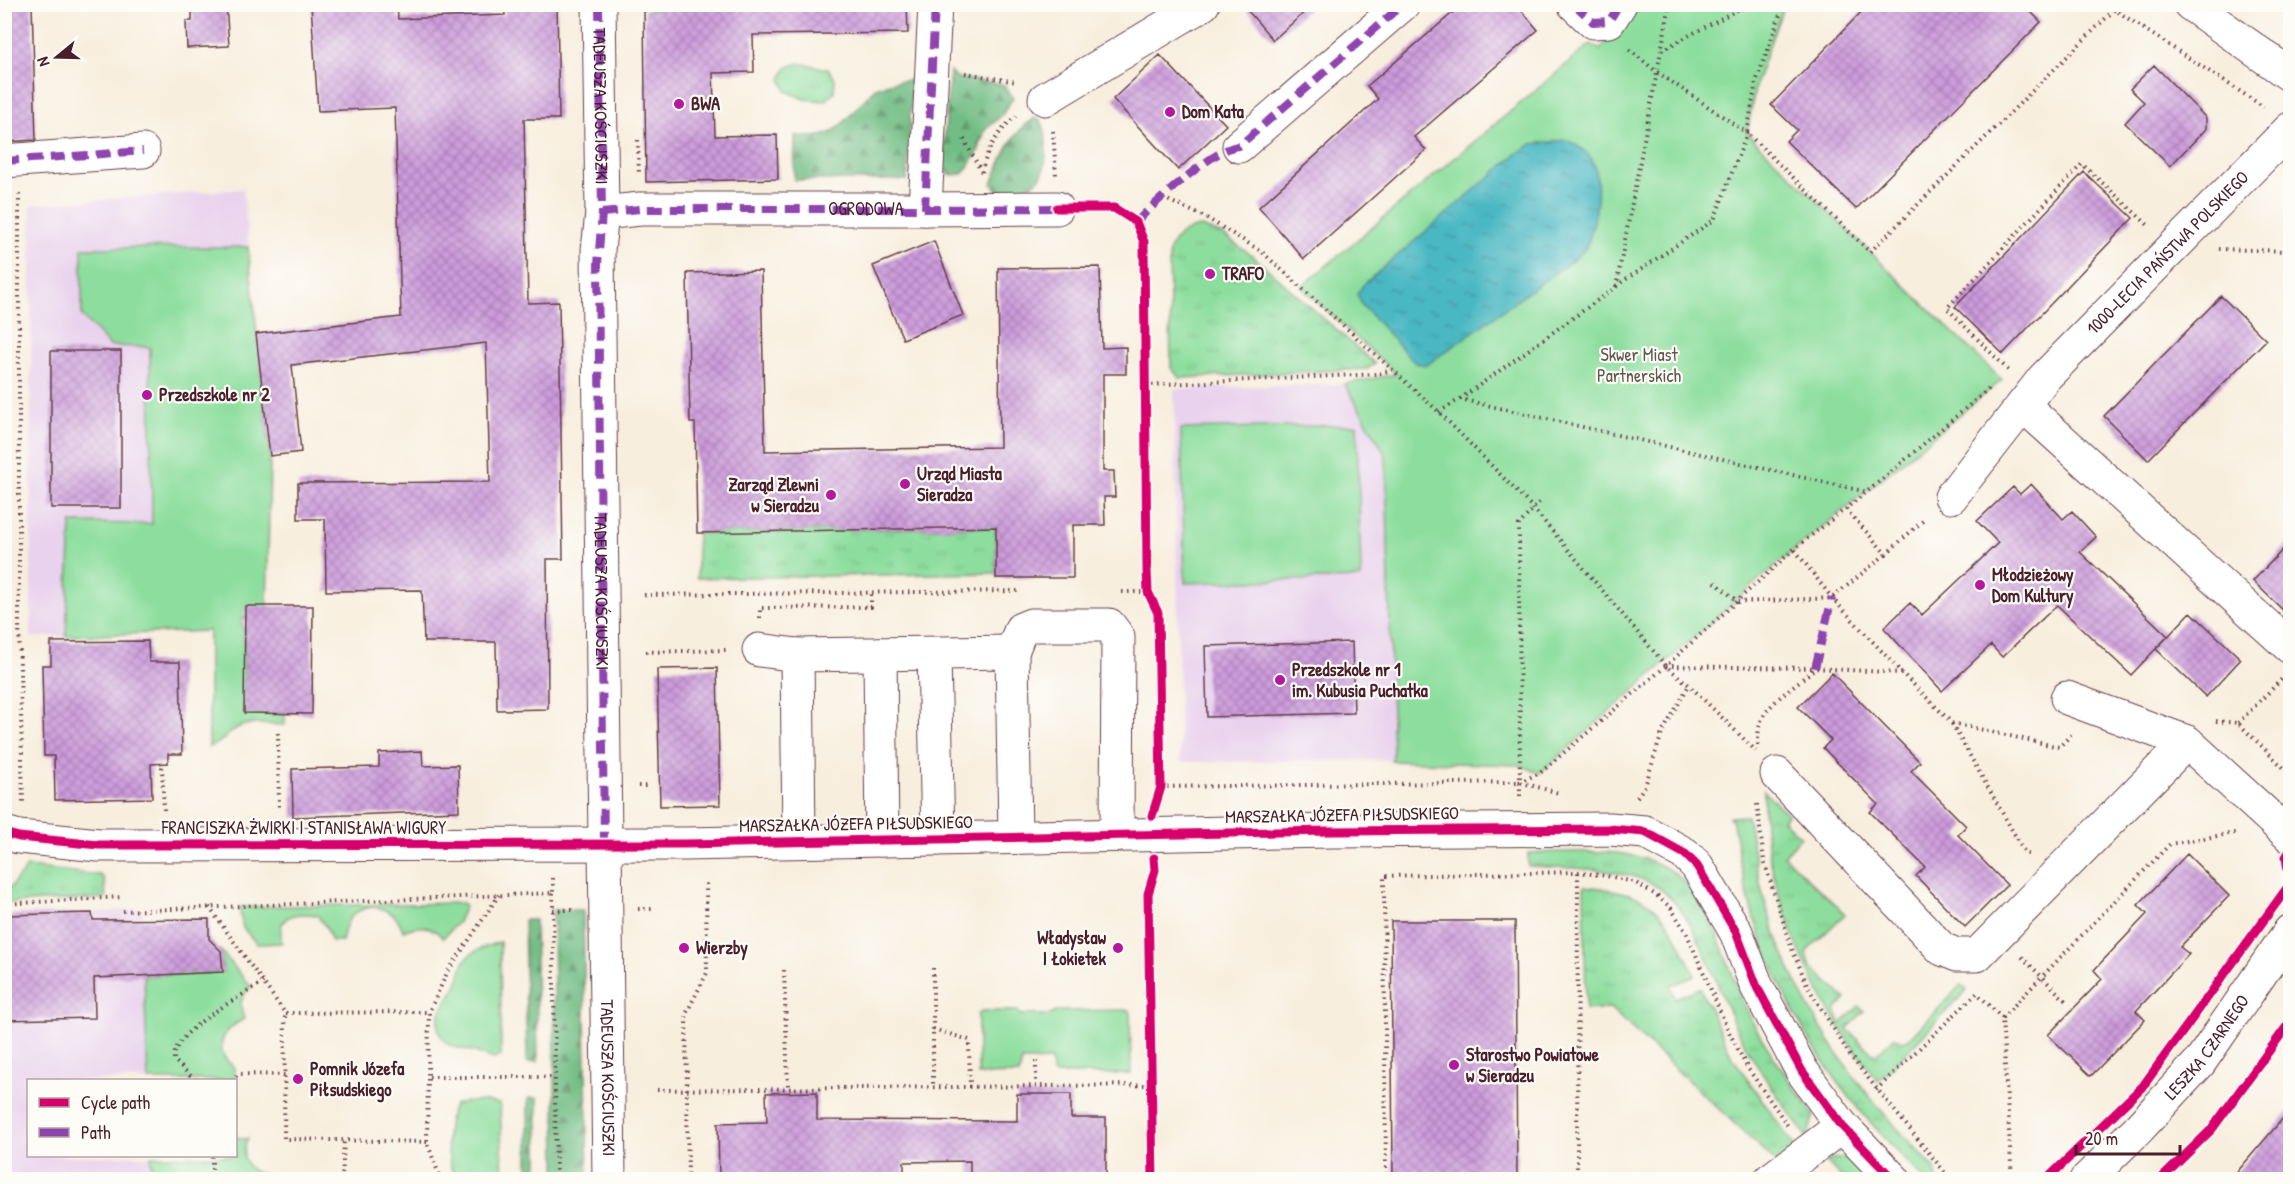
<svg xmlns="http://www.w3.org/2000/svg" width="2295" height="1184" viewBox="0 0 2295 1184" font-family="'Patrick Hand',sans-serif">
<defs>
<pattern id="grass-tufts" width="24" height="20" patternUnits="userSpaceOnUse" patternTransform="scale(1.5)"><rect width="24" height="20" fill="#8dde9e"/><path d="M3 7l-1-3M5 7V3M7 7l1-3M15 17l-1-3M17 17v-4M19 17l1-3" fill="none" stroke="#7bbe88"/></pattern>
<pattern id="forest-firs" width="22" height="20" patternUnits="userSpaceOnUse" patternTransform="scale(1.5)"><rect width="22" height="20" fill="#72bd85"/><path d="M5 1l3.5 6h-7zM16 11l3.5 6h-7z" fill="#60996d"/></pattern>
<pattern id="water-ripples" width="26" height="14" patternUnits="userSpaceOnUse" patternTransform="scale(1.5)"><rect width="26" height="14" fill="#4ab8c3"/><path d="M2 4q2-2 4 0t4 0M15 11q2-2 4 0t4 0" fill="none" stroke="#40959f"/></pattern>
<pattern id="building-cross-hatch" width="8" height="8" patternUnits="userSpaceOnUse" patternTransform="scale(1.5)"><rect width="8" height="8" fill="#cc9bdc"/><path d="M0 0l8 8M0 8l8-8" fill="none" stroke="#a87eb3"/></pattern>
</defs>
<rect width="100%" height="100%" fill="#fdfcf7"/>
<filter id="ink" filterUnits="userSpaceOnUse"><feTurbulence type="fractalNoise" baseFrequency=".0167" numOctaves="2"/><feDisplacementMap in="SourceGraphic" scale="12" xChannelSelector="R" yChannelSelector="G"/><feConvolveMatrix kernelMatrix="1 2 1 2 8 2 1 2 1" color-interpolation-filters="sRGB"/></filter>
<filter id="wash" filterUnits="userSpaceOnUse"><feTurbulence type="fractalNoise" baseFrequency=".008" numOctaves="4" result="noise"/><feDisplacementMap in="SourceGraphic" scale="24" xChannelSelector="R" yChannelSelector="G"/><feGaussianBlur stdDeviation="1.35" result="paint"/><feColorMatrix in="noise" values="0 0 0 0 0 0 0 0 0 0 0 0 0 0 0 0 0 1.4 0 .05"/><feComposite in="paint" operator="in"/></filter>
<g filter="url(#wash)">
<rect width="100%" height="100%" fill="#f8eede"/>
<path fill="#e9d2ed" d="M243,189l27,267 -61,175 -178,6v-432z
M1345,384l41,71 7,305 -213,2 -6,-373z
M143,909l5,171h-120v76h123l1,23h-147l-1,-264 88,-2z"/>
<path fill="url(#grass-tufts)" stroke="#6c7e64" stroke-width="1.5" d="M665,5l63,-1v1l-84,6z
M799,63l29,6 7,10 -1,13 -9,9 -21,-2 -18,-8 -5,-12 6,-12z
M1201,227l22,8 31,22 121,107 -8,5 -187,9 -9,-10 -2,-118c9,-17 14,-20 32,-23z
M996,527v46l-299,5v-45z
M1764,791l24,23 -5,6 18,17 -17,19 61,58 -39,38 5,15 35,32 -11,12 6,13 18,-18 5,5 -17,18 28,27 19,-19 7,4 8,-2 52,-54 6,5 -89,91c-11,-16 -25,-31 -35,-48 -43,-68 -82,-161 -79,-242z
M1747,816c5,23 8,46 13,68 19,77 60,153 111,214 20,25 43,48 64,71l2,10h-13c-22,-23 -45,-46 -65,-70 -53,-63 -94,-143 -114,-223 -5,-22 -8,-45 -13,-67l-3,-2z
M1528,853c46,0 102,-9 143,18 42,27 58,105 80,148 18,34 41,65 63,96l-7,23c-23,-34 -49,-67 -68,-104 -23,-44 -41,-124 -85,-149 -31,-18 -90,-17 -126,-19z
M27,867l73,8 4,4 2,19 -101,5v-16l5,1z
M1584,886c75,7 81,26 111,90l-25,10 5,12 25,-10 32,69 63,90 -20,14 -165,-153 -24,2z
M1850,1157l20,22h-27l-18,-19z"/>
<path fill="url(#forest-firs)" stroke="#5e6e58" stroke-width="1.5" d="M950,71l5,6 49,8 9,13 -11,17 -17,15 -7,22 -15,22 -13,1 -8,-7z
M912,80l-5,100h-113l1,-45c37,8 45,-9 68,-34 4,-4 8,-10 13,-13 11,-6 24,-7 36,-8z
M1035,118l6,2c7,12 8,49 -3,60 -11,11 -27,11 -40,13l-6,-9c10,-26 18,-50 43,-66z
M553,910h30l5,269h-32z
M524,920h11l3,142h-11z
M528,1098h10v81h-10z"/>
<path fill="#8dde9e" stroke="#6c7e64" stroke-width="1.5" d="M1629,5h155l-28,77 -9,51 255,247 -221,181 -241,212 -21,-8 -129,-4 3,-1 -7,-305 -41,-71 51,-10 -95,-87 290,-243 9,6 11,-15z
M248,247l22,209 -3,154 -26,10 3,9v84h41v12c-15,0 -35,-4 -48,3 -12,7 -11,13 -28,19v-116l-143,5 5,-113 81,1 -2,-177 -40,-1 -28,-30v-68z
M1357,425l4,153 -176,5 -4,-154z
M462,903l3,3 -7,16 -15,16c-12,-14 -24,-13 -40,-7 -6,-21 -31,-32 -50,-16 -7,6 -9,17 -11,26h-10l-6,-14 -9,-12c-22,-3 -42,-1 -35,28l-25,1 -14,-16 -4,-21z
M500,942l1,114 -7,3c-8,-2 -15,-6 -22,-8 -10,-3 -22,-2 -29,-12 -15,-21 6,-38 14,-55 6,-12 2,-19 13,-29 9,-7 19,-10 30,-13z
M221,951l30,36c-11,10 -12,17 -7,32 -21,10 -33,31 -10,48l1,10 -2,3h-85l-4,-104 79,-4z
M1130,1010l1,64h-76l-3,-2 -1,-12 -29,1 -3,13 -41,1v-60l3,-4h36l5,4h29l7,-4z
M484,1101l16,3 3,75h-48c-9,-25 -12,-48 -1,-74l12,-3z
M236,1136l5,3h7c-8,15 -4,32 15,35l2,5h-113l-1,-23h85z"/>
<path fill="url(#water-ripples)" stroke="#4a6c77" stroke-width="1.5" d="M1567,140c9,5 17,9 23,17 14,18 6,74 -6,93 -3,3 -7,7 -11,10l-146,105 -12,-2 -53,-58 -5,-11 6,-9 152,-130 17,-11z"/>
<g id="blocks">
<path fill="url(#building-cross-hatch)" d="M4,4h28l4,136 -32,2z
M192,4h34l3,42 -42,2 -1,-27h6z
M311,4h86l1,15 107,-4v-11h52l2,115h-35l4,184 31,-1 4,257h-16l1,150 -51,1 -1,-68h-72l-2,-52 -96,1 -1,-72h-27v-36l192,-1 -4,-139 -194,22 9,87 -31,4 -14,-122 145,-17 -6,-209 -77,3z
M737,4h170l1,29 -155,2 1,37 -41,1 2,63 62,-1 1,44 -132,3 -2,-171z
M1242,4h72l-41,36z
M1463,4h53l22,26 -124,107 12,13 -122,109 -45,-52 119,-108 -11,-13z
M1869,4h154l18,18 -185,187 -70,-68 11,-11 -26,-25z
M1160,55l66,70 -48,45 -65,-71z
M2154,65l52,53v11l-36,37 -45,-43 19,-21 -14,-13z
M2084,172l49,46 -130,136 -48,-47z
M934,241l29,74 -60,24 -30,-73z
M1100,267l2,81 24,-1v27h-23v97h11l1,26h-11l1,28h-32v53h-77v-51l-299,6 -2,-110h-5l-3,-150 74,-2 4,180 235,-4 -2,-179z
M2221,296l45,44 -118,120 -44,-44z
M51,351h70v157h-70z
M2031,484l32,35 9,-8 24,26 -16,15 88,84 -37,39 -74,-70 -55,52 -11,-12 -49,46 -58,-63 26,-25 12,12 76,-72 -21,-22 36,-34 7,7z
M2290,542v75l-37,-36z
M245,606h68l-1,108 -68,-1z
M2191,612l50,47 -35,38 -50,-48z
M148,641l1,21h31l2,92h-14v9l-17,1 1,34 -97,2 -1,-44h-10l-2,-91h9v-23z
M1352,642l2,71 -147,4 -2,-71z
M717,668l3,137 -60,1 -3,-137z
M1832,673l88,89 -9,9 55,55 -8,9 49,50 -42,42 -49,-51 9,-9 -55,-55 8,-8 -55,-56 8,-8 -33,-33z
M422,751l1,15 35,-1 1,46 -166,6 -1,-48 87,-2v-14z
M2187,854l42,42 -49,51 9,7 -53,57 9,9 -54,56 -43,-41 54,-56 -8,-9 53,-56 -9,-9z
M92,913l1,7 116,-1v20l12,12 2,21 -129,6 1,40 -91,2v-105z
M1391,921h124l2,258h-124z
M817,1092v28l200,1v-27h54v24h35v61h-136v-18l-66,1v17h-185l-1,-56 49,-1 -1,-29z
M2290,1110v69h-59z"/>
</g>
</g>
<g filter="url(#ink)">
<use href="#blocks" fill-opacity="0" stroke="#643e46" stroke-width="1.5"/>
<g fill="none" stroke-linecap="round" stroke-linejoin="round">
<defs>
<g id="minor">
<path id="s1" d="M599,4l3,209 -4,37 11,930"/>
<path d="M1574,4l19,18 16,-1 11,-17"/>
<path d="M2190,4l100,71"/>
<path d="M1045,99l158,-95"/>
<path d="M1239,146l164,-142"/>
<path d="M4,161l139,-10"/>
<path d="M925,209l132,-1"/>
<path id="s2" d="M602,213l38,-4h285l10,-205"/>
<path d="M2023,405l267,242"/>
<path id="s3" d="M1951,497l93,-119 246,-249"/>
<path d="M759,650l38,5 215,-3 3,185"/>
<path d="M1012,652l9,-23 10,-4h78l9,12 -1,198"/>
<path d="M880,654l2,186"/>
<path d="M934,654l4,185"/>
<path d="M797,655l2,186"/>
<path d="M2067,698l120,44"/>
<path d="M1777,774l165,175 15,6h20l210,-213 103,94"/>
<path d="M4,833l15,4 80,8 586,-1 646,-13 279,-2 35,3 40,22 12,12 39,66 21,55 45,84 40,55 52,54"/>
<path d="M1770,1180l72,-54"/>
<path id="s4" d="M2086,1180l53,-52 61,-66 90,-131"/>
</g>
</defs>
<use href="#minor" stroke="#643e46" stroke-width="35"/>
<path stroke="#643e46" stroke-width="4" stroke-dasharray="1.5 4.5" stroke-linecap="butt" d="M1784,4l-28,78 -9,51 123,119 250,-248
M2109,4l6,6 149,97
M422,5l10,-1
M1662,50l86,-46
M965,73l51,9
M1053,131l3,44
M964,139l18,34
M638,140l1,35
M982,172c4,-22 17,-42 34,-56
M19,194v429l4,181
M1163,198l42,19 56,34 178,161 94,96 133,158 23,19 67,66
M2219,249l71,2
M1616,286l98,-66 33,-87 -90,-61 -30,-24
M2008,370l-61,-62 135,-144 66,61
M1146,385l231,-11 15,-4
M1460,399l156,-112 54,-283
M1439,412l21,-13 407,93
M1846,509l40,45 39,-35
M1795,550l37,48 70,75
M1715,582l23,20 94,-4 54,-44
M1122,592h26
M644,595l374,-4
M760,618v-10l111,-1v-15
M646,652l80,-2
M1666,666l149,2
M2216,721l22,2 52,51
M2238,723l44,-44
M1952,724l72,127 5,4
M278,733l1,78
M1758,745c0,-9 0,-19 5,-28 9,-17 37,-35 52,-49l87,5 50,50 107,24 12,-12
M1519,782l21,-9 126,-107 128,-117 73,-57 125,-106
M638,786h11
M1161,787l358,-5 40,11
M1520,796l-1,-271 23,-26
M1637,797l8,-11 17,-53 27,-48
M1757,804l7,57 28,88 16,38 43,70 100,123
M164,810l-2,-42 2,-5
M553,893l3,287
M2279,899l11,-15 -3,-16
M4,904l118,-7
M209,907l76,106
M638,909h16
M553,910h21
M123,911l430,-18v-15
M2022,957l46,46
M933,968v118
M784,970l4,118
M2002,1018l168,-174 65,-11
M933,1029l36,11 1,46
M1036,1061v24
M429,1077h126
M195,1080l-21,-20c-3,-29 67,-63 89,-78
M231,1080l8,-6 46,1
M657,1090l494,-5
M1876,1090l101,-97 25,25 10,162
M427,1142l-143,-3 1,-126 144,-1
M212,1156v24
M342,1180l2,-40
M441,1180l-14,-38 2,-130 18,-39 52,-78
M688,1180l-2,-166 21,-41 -1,-94
M1386,1180l-2,-304 194,-4 35,5 23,6 20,12 15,13 16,26 42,98 18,35 41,59
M1577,1180l1,-308
M2160,1180l52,-51 78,-107"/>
<use href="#minor" stroke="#fff" stroke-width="33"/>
<g stroke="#8e44ad" stroke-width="8" stroke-dasharray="15 8" stroke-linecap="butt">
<path id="s5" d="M599,4l3,209 -4,51 6,580"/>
<path d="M1574,4l19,18 16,-1 11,-17"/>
<path d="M2197,10l6,-6"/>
<path d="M4,161l139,-10"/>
<path d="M925,209l138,-1"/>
<path d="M602,213l38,-4h285l10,-205"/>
<path d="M1136,222c19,-19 79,-75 103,-76l164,-142"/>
<path d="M1815,668l17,-70"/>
</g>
<defs>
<path id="cycleway" d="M1057,208h57l22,14 8,20 3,328 1,22 10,21 3,174 -9,29
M4,833l15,4 80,8 586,-1 646,-13 279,-2 35,3 40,22 12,12 39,66 21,55 45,84 40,55 52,54
M1153,1180l-5,-286 7,-24 -1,-12
M2046,1180l97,-94 147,-202 -4,-27 4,-6
M2160,1180l52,-51 78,-107"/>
</defs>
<use href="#cycleway" stroke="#fdfcf7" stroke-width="13"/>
<use href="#cycleway" stroke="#d6006c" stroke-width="9"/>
</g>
</g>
<g fill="#b5179e" stroke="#fdfcf7" stroke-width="2">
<circle cx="679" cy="104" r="6"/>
<circle cx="1170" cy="112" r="6"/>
<circle cx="1210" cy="274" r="6"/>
<circle cx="147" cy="395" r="6"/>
<circle cx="905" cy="484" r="6"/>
<circle cx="831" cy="495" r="6"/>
<circle cx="1980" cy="585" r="6"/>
<circle cx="1280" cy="680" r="6"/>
<circle cx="684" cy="948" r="6"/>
<circle cx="1118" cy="948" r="6"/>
<circle cx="1454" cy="1065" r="6"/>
<circle cx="298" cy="1079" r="6"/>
</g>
<g text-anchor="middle" stroke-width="4.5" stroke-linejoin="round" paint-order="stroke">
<g font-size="18" font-weight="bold" fill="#4a1f2b" stroke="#fdfcf7" text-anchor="start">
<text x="691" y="110">BWA</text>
<text x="1182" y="118">Dom Kata</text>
<text x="1222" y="280">TRAFO</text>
<text x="159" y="401">Przedszkole nr 2</text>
<text x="917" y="480">Urząd Miasta<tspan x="917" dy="21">Sieradza</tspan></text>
<text x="819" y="491" text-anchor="end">Zarząd Zlewni<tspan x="819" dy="21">w Sieradzu</tspan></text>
<text x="1992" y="581">Młodzieżowy<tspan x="1992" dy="21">Dom Kultury</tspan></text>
<text x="1292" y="676">Przedszkole nr 1<tspan x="1292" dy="21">im. Kubusia Puchatka</tspan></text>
<text x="1106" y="944" text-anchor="end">Władysław<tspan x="1106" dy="21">I Łokietek</tspan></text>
<text x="696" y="954">Wierzby</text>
<text x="1466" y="1061">Starostwo Powiatowe<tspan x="1466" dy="21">w Sieradzu</tspan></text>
<text x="310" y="1075">Pomnik Józefa<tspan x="310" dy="21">Piłsudskiego</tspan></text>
</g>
<g font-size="18" fill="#4a1f2b" stroke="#fdfcf7">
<text dy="6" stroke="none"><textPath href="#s5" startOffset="102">TADEUSZA KOŚCIUSZKI</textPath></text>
<text dy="6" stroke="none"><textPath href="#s2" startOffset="264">OGRODOWA</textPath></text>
<text dy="6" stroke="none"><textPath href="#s3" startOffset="327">1000-LECIA PAŃSTWA POLSKIEGO</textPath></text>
<text dy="6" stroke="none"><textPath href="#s5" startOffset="588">TADEUSZA KOŚCIUSZKI</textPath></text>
<text transform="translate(1342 815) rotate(-1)" y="6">MARSZAŁKA JÓZEFA PIŁSUDSKIEGO</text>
<text transform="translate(856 824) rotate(-1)" y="6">MARSZAŁKA JÓZEFA PIŁSUDSKIEGO</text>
<text x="304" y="834">FRANCISZKA ŻWIRKI I STANISŁAWA WIGURY</text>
<text dy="6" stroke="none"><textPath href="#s4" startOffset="180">LESZKA CZARNEGO</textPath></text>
<text dy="6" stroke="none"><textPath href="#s1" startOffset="1074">TADEUSZA KOŚCIUSZKI</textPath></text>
</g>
<g font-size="18" fill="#5e584e" stroke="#fdfcf7">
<text x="1639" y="361">Skwer Miast<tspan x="1639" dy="21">Partnerskich</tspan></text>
</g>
</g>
<rect width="2295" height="1184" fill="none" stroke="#fdfcf7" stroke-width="24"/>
<rect x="27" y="1079" width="210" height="78" fill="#fdfcf7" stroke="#b5a4a5" stroke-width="1.5"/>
<rect x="39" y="1098" width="30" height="9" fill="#d6006c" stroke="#b5a4a5" stroke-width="1.5"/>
<text x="81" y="1109" font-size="18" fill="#4a1f2b">Cycle path</text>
<rect x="39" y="1128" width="30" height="9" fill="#8e44ad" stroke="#b5a4a5" stroke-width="1.5"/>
<text x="81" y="1139" font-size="18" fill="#4a1f2b">Path</text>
<g transform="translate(57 57) rotate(251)" stroke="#fdfcf7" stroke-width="4.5" paint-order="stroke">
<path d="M0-4.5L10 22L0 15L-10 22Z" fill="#4a1f2b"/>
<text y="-9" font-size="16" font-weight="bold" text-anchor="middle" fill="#4a1f2b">N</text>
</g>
<path d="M2076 1145v9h104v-9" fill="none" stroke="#4a1f2b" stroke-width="3"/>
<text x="2085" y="1145" font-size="18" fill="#4a1f2b" stroke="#fdfcf7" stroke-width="4.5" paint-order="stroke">20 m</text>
</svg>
